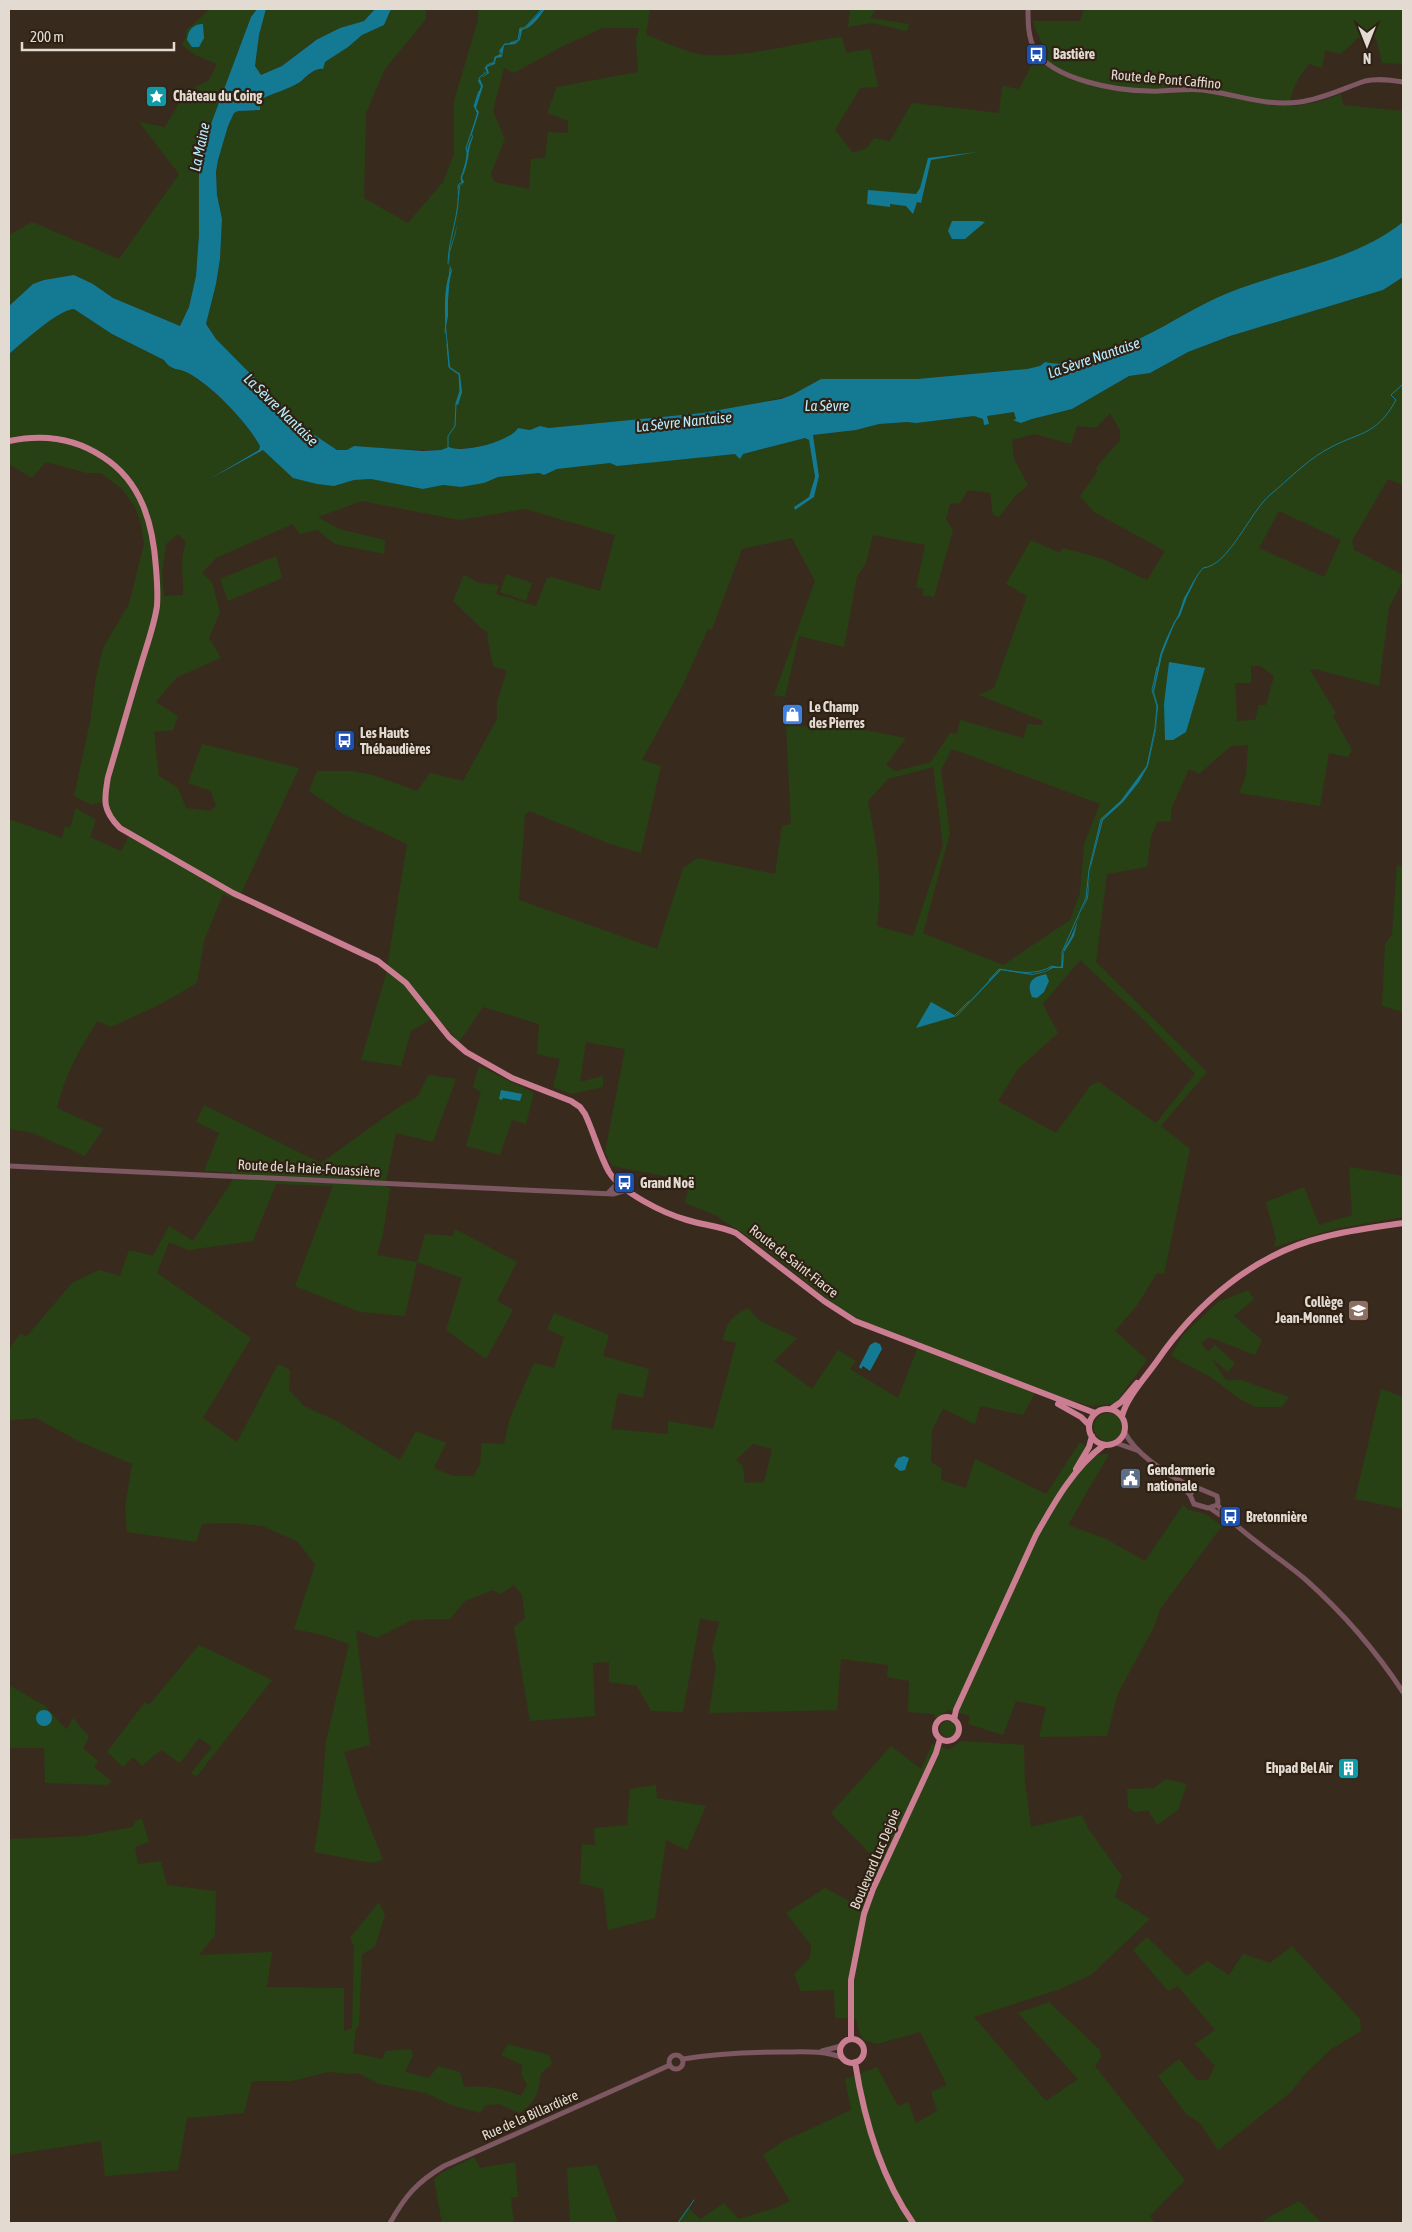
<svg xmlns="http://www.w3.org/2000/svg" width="1412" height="2232" viewBox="0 0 1412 2232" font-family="'Asap Condensed',sans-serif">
<rect width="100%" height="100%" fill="#382b1d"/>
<path fill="#284114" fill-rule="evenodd" d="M210,9h47l-6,8 -52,139v78l-3,42 -7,31 -9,19 -67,-28 -20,-14 -19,-9 -30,5 -11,4 -24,22v-71l23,-13 87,37 60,-85 -40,-52 26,5 20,-34 24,-13 8,-16 -22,-9 -13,-10 4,-8v-7z
M266,9h109l-11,12 -24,7 -28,14 -30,24 -21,10 -6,-10 4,-31z
M391,9h35v10l-41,50 -19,44 -2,85 44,25 35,-41 11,-28v-53l24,-81v-11h172l-4,26c15,5 44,19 59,20 47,3 91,-13 137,-18l4,16 24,-4 8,38 -18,1 -25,42 18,23 14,-5 7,-10 16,3 22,-38 87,10 3,-27 17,3 14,-26 14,-9 -15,-33h48l4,-12h319v55l-21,-1 -6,-25h-18l-17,16 -16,-4 -3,18 -13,-4c-9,10 -20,29 -18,42 18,-1 33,-5 50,-12l2,11 60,6v111c-50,40 -117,47 -175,71 -30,12 -56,30 -85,44 -13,7 -28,11 -43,16 -18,7 -35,14 -55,9l-5,4 -13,3 -110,10h-96l-29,16 -37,9 -53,9 -153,15 -9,-2 -10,4 -12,-2c-18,31 -131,21 -164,18l-7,4h-10l-33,-22 -88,-89 -10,-15 10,-40 4,-25 2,-40 -5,-24 -1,-23 2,-12 10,-34 6,-13 4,-2 22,-1v-10l37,-16 65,-49 22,-10zM603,28h36l-3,11 2,33 -81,15 -10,26 21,8v12l-20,-1 -3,26 -14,1 -2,30 -35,-7 -3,-9 14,-34 -12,-28 11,-43 10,5 49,-27z
M850,9h26l-6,9 39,6 -2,7 -36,-8 -23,4z
M1403,277v208l-15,-6 -36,62 2,9 49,25v6l-14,26 -10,79 -64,-17 -5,1 26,43 -3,3 19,34 -4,7 -19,-4 -9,53 -81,-13 7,-17 2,-31 -17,1 -32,28 -10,-5 -18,40v12l-14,1 -6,15 -4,30 -40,7 -11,88 111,110 -46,54 29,23 -26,125 -7,-1 -19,31 -23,27 32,29 -32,44 -26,2 -52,-17 -14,26 -43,-9 -5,18 -32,-15 -11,21 -1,32 11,7 -1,11 25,8 9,-29 71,35 34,-52 18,13 11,-1 -41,71 38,14 39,22 38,-56 6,5 16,4 17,12 -62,83 -6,18 -36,66 -11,43 -68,1 7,-30 -30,-6 -13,34 -35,-11 2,-8 -21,-6 -14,8 -1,-4 -26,-2 1,-31 -22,-4 1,-12 -47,-6 -4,51 -128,3 7,-46 -4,-18 7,-27 -19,-3 -17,93 -32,-1 -14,-25 -28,-4v-20l-16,1 2,53 -65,5 -16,-94 11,-9 -3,-23 -8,-10 -13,9 -8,-4 -28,11 -15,18 -38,1 -35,18 -21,-8 14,115 -26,7 14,45 25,63 -11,3 -58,-11 6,-34 6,-77 23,-97 -26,-9 -29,-6 21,-64 -17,-23 -35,-16 -32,-3 -29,1 -6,18 -69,-10 -2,-24 7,-44 -54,-23 -42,-23 -27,2v-71l11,-15 7,2 45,-53 27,-13 21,6 9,-26 24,6 16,-30 24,15 39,-60v-9l-28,-1 15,-38 -23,-11 8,-17 117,58 78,-56 19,-11 10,-21 28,4 -23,63 -37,-9 -11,53 5,2 -7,46 -6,21 40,7 8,-28 28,2 2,-7 62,33 -20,39 16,9 -27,49 -40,-29 16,-52 -45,-16 -12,54 -45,-4 -65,-26 38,-100 -57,-2 -23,57 -65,9 -19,-8 -12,31 94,65 -48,80 34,24 41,-78 12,6 -1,20 15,16 33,15 63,39 16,-29 30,12 -12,25 19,8h21l6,-12 2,-21 22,1 6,-26 24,-55 20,5 10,-31 -17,-8 7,-16 55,22 -6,21 46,13 -6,29 -25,-5 -7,36 57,5v-13l45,8 23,-86 -13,-3c3,-17 10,-25 25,-32l12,13 37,17 -23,23 38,28 26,-39 18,11 -6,8 48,29 22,-56 -53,-19 -28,-15 -77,-62 -47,-31 -30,-12 5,-22 -78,-15 -7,-14 20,-103 -39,-7 -6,40 23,-6v11l-32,7 -18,-7 7,-28 -23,-5 2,-30 -56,-17 -24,35 -23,-26 -25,15 -10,35 -40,-6 25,-86 21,-130 -62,-29 -36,-24 8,-20h35l21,4 44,16 13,-18 33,8 34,-62v-17l10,-31 -14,-5 -6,-30 2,-3 -7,-4 -29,-28 11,-26 15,8 20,2 -3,9 40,12 11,-28 4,-1 49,14 15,-56 -90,-26 -66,11 -97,-19 -44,16 21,12 46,11 -1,14 -49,-10 -18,-14 -17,4 -7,-10 -77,34 -14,15 10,9 8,30 -11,26 12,20 -44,19 -21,25 22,14 -5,14 -19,2 5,44 19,12 8,20 24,3 6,-5 -5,-15 -23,-8 14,-39 97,24 -61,132 -15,-6 -19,47 -7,42 -34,20 -52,24 -14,-6c-17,28 -33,55 -40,87l46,21 -18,27 -52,-23 -24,-4v-310l53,19 3,-12 5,2 6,-20 20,12 -6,17 31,14 10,-19 -18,-14 -6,-18 -15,5 -18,-9 16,-74 6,-45 7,-29 26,-44 15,-60 -3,-21 -6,-16 -12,-17 -22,-17h-14l-41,-11 -14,16 -23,-14v-110c13,-11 49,-45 65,-45l38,25 52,26c6,9 17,8 26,14 25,16 57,47 70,72l-1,4 -50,30 54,-30 71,36 20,-6 17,-1 52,10 20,-4 18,2 23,-4 14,-6 41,-4 5,2 13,-6 53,-6 7,3 98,-12h28l61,-16 5,2 6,37 -6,20 -15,10 1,3 19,-13 5,-21 -6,-41 43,-5 23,-6 28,-2 9,1 58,-7 9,3 1,6 2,-9 29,-4 1,8 5,3 11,-4 40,-10 57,-33 21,-3 38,-21 42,-16 153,-46zM1110,413l10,17v10l-25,29 3,2 -18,25 14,16 71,39 -18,29 -44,-21 -40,-11 -3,5 -29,-13 -25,44 21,12 -33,92 -15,7 64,26 -1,4 -14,-1 -5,14 -63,-18 -3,14 -7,-1 -19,29 -35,9 -10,-6 20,-27 -77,-15v4l-43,-1 5,98 -9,2 -7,48 -77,-16 -15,10 -26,81 -138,-49 6,-85 4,-4 81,33 31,9 20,-87 -19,-6 41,-75 25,-56h4l30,-80 50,-11 23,43 -41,114 11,2 14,-61 45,11 13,-71 9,-13 7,-28 52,10 -9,43 8,1 -2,6 12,2 19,-67 -7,-11 4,-15 10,-1 8,-13 22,3 3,22 6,2 17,-22 12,-10 -14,-26 -2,-19 22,-6 37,10 6,-18 19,2zM1279,511l62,29 -17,37 -65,-29zM178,534l8,8c-7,22 -2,33 -3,53l-19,1 -2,-23 4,-29zM1251,666h9l14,10 -8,29h-7l-4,15 -18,1 -2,-38h16zM952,749l148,55 -16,40 -4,49 -10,27 -67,45 -80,-32 27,-100 -9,-63zM933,767l10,78 -30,91 -36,-10c6,-47 0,-79 -9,-125l20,-22zM1080,960l65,61 50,53 -39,49 -57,-41 -8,3 -35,48 -58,-32 20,-32 40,-36 -15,-29zM753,1444l19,5 -8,33 -19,1 -2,-17 -7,-6z
M276,556l6,22 -54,23 -8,-22z
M506,574l26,9 -6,18 -26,-9z
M1397,865l6,1v146l-21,-6 3,-61 7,-11z
M479,1066l55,27 -8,31 -14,-4 -12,35 -34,-9 15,-54 -8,-5z
M1349,1167l54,9v41l-69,12 -60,18 2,-8 -10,-37 38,-15 15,38 33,-10z
M1248,1290l6,9 -20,17 28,24 -7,15 -46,-18 -8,6 7,9 7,-7 20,18 -7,9 -17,-14 15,22h15l48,17 -7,10h-26l-18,-9 -26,-20 -41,-22 11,-20 36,-34z
M1381,1389l22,8v112l-48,-10z
M1094 1427a14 14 0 1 1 28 0a14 14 0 1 1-28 0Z
M199,1645l73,35 -75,96 -6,-3 21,-26 -13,-9 -19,25 -19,-13 -19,16 -9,-9 -10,10 -16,-15 38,-50 4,3z
M9,1685l36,21 22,24 6,-12 16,19 -6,11 15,13 -4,6 18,15 -6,3 -61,-2 -1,-35h-35z
M940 1729a8 8 0 1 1 16 0a8 8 0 1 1-16 0Z
M961,1741l63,4 1,37 6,45 51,-12 6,13 34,48 -7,21 35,22 -59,56 -31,14 -86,28 72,84 32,-22 -60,-66 31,-11 50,47 3,7 -7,10 90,114 -35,36 5,7h-477v-3l10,-13 12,12 24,-16 15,16 39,-12 12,-6 -27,-46 19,-13 69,-32 -6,-31 32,-12 21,39 10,-4 8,21 21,-12 -6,-19 16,-7 -27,-53 -43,12 -14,-4 -4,-9 -3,-12 -21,-1 -1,-28 -33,1 -7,-17 16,-16 1,-13 -25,-32 39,-25 28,15 21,-45 -43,-45 60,-67 30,23 11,-25 17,6z
M1166,1779l21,5 -9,26 -21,15 -9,-15 -12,2 -8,-4 -1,-19 27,-1z
M656,1785l1,13 49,8 -19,44 -21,-10 -11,78 -47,12 -5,-41 -23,-6 2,-39 13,1 -1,-17 33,-3 3,-36z
M142,1819l7,23 -14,5 3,17 23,-3 6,24 49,6 -1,44 -16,20 73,-3 -5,35 77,1v43l8,-3 2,-82 -4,-8 29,-36 6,13 -10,32 -13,7 -3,72 -3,2 -3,25 29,6 4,-8 25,-2 2,6 -8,17 24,6 9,-12 22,6 4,15c20,-2 38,1 57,9l6,-11 -5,-9v-11l-21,-10 7,-11 41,11 3,9 -11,9c-2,18 -5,31 -22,40l-19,-9 -14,1 -6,8 -29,-8 -25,-12 -46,-9 -22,-11 -8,1 -22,-2 -36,9h-40l-8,32 -57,5 -9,52 -73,6 -4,-35 -92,14v-316l75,-3 49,-9 3,-7z
M1147,1937l40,39 20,-15 22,14 14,-21 27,9 22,-17 68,73 1,12 -30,18 -27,26 -13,17 -73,58 -18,-27 -14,-9 -28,-38 21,-17 18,21h11l7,-14 -20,-22 20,-14 -37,-44 -10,5 -35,-41z
M474,2157l6,11 35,-6 3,35 -7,1 3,25h-72l-8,-44 9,-7z
M597,2165l21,58h-48l-3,-55z
M1299,2201l23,22h-61l3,-3z"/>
<path fill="#147a94" d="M257,9h9l-7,26 -4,31 6,9 21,-9 34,-26 24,-12 24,-7 11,-12h16l-7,16 -22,10 -14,12 -23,15 -2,7c-8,-2 -17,8 -23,13 -13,8 -27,11 -40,18v10l-22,1 -4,2 -6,13 -10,34 -2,12 1,23 5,24 -2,40 -4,25 -10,40 10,15 88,89 33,22h10l7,-4 69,5 18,-1 8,-3c14,7 62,-6 69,-19l12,2 10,-4 9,2 153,-15 79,-14 11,-4 29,-16h96l110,-10 13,-3 5,-4c20,5 37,-2 55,-9 14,-5 29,-9 43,-16 29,-14 55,-32 85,-44 58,-24 125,-31 175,-71v55l-20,13 -153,46 -42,16 -38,21 -21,3 -57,33 -40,10 -11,4 -8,-3 3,-1 -2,-7 -27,4 2,8 -5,1 -1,-6 -9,-3 -58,7 -9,-1 -28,2 -23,6 -43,5 6,41 -5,21 -19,13 -1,-3 15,-10 6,-20 -6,-37 -4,-2 -62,16 -3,5 -5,-5 -118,12 -7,-3 -53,6 -13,6 -5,-2 -41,4 -14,6 -23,4 -18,-2 -20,4 -52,-10 -17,1 -20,6 -17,-2 -24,-6 -30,-28 -55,30 51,-30 1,-4c-13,-24 -46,-58 -70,-72 -11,-7 -18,-2 -26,-14l-52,-26 -38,-25c-15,0 -52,34 -65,45v-48l24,-22 11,-4 30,-5 19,9 20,14 67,28 9,-19 7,-31 3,-42v-78l52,-139z
M543,9h2c-6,8 -13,19 -23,21l-2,10 -5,4 -11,1 -2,12 -6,1 -1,6 -8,3 2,6 -9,6 3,7 -7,22 3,4 -7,22 1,3c-6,14 -4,27 -11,41l2,4 -4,4 -4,46 -6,20 -1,12 3,6 -4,18v28l-2,10 4,41 10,7 2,18 -4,13 -2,-1 4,-13 -1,-16 -10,-7c-2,-24 -9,-76 2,-98 -6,-14 2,-27 5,-41 2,-13 3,-31 3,-43l3,-3 -1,-4c7,-15 3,-28 11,-42l-1,-3 6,-21 -3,-6 7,-21 -3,-5 9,-8 -2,-6 10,-5v-5l7,-3 -2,-3 4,-7 11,-2 4,-2 1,-11 5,-1z
M203,24l1,14 -5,9h-7l-5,-7c1,-10 6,-16 16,-16z
M977,152l-46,8 -10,43 -4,-1 -4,12 -7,-8 -16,-2v3l-23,-3 1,-14 48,4 4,-6 8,-30z
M952,221h28l5,1 -20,17h-13l-4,-8z
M1198,575l-11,22 -7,19 -5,6 -13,33 -8,37 4,14 -2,24 -8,36 -9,16 -16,20 -20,18 -13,50 -2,28 -10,21 -4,17 -10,16 -1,16h-10l-8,4 -13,3 -31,-5 -44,46 -41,12 15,-26 25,14 44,-47 33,5 13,-3 7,-5 8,1 3,-18 7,-12 16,-39 4,-35 11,-44 20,-19 25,-34 9,-39 1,-22 -4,-14 7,-36 14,-33 4,-5 6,-19z
M1169,662l36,6 -19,64 -13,8h-8l-1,-36z
M1046,974l3,7 -5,11 -7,6 -5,-1c-6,-15 0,-20 14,-23z
M501,1090l21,4 -2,7 -17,-3 -1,2 -3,-1z
M875,1342l5,2 2,5 -12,22 -7,-5 -2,3 -2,-2 11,-22z
M904,1456l5,2 -4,12 -5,1 -6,-5 4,-8z
M36 1718a8 8 0 1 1 16 0a8 8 0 1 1-16 0Z"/>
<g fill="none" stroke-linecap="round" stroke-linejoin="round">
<path stroke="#147a94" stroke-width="1" d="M510,43l8,-3 2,-12h4l18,-19
M485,69l2,-4 7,-3 1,-5 5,-2v-5l6,-7
M479,81v-3l7,-6
M474,106l5,-15
M448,264c0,-26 13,-51 10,-79l4,-3 -1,-4 7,-22 -2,-8 9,-26
M445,333l5,-65
M447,344l2,23
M448,448v-12l7,-10 1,-23 4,-12 -1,-18
M1059,968l3,-2v-14l24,-54 3,-28 12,-51 20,-18 26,-35 8,-38 2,-22 -5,-16 5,-23 2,-1c2,-20 12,-35 20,-52 7,-16 12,-32 24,-46 26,-2 47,-57 68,-74 17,-14 33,-31 53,-43 34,-20 51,-13 72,-51l-5,-5 12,-11
M989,980l10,-11c19,3 36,7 53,-3l3,1
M955,1015l14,-14
M678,2223l16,-23"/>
<path stroke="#7d5761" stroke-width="5" d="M1028,9c0,13 0,29 7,41 18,30 82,41 115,41 17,1 35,-3 53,-1 33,4 63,17 97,12 23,-3 44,-14 65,-21 13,-3 26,-1 38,1
M9,1166l604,28 14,-4
M608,1193l10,-10
M1125,1433c12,23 47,44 70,56
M1116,1443l23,8
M1178,1481l12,14
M1198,1488l19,8 1,6 -1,3 -9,3 -14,-4 -4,-9 3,-5z
M1217,1504c16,25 64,54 88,75 37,33 71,72 98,113
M1210,1508l20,14
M822,2051l19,-5
M669 2062a7 7 0 1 1 14 0a7 7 0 1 1-14 0Z
M683,2059c35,-6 64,-7 99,-7 21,0 41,-2 61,6
M390,2223c15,-27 27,-41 54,-57l226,-101"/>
<path stroke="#cb7e92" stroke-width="6" d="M9,441c33,-7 66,-3 94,16 39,25 50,67 53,111 1,12 2,25 1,38 -3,21 -11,41 -17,62 -11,36 -21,72 -32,109 -4,23 -6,33 12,51l113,65 145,68 28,22 43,54 17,15 46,26 59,23 9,6 5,7c9,19 14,40 24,58 13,21 54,41 78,48 16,5 33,6 49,13l88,68 31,20 240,92
M1058,1404l23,13 8,8
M1089 1427a18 18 0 1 1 36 0a18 18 0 1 1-36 0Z
M1111,1409l10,-7 16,-19
M1122,1416c5,-19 23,-38 35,-55 40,-58 97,-107 167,-124 26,-7 53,-10 79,-14
M1076,1469l13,-22 3,-11
M935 1729a12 12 0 1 1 24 0a12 12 0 1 1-24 0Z
M954,1720l2,-10 80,-175c18,-32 38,-68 68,-90
M851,2039v-59l13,-66 9,-25 63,-136 4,-14
M840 2051a12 12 0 1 1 24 0a12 12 0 1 1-24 0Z
M855,2062c9,57 25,114 58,161"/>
</g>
<defs>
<symbol id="bus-square" viewBox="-11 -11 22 22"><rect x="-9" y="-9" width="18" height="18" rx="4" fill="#1a4fb4" stroke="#2e2114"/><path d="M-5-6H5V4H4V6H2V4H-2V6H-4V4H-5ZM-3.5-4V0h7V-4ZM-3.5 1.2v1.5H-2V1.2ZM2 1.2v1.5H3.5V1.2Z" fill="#fff"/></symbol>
<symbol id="sight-square" viewBox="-11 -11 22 22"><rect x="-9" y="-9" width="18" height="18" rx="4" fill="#0f9aa8" stroke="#2e2114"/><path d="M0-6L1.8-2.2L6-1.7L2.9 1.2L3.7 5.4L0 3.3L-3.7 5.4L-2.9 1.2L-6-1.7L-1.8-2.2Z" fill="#fff"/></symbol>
<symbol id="shop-square" viewBox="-11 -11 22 22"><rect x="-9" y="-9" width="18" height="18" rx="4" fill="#3f7fe0" stroke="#2e2114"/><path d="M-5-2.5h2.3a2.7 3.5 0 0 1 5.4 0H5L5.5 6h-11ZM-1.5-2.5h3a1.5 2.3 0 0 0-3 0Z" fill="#fff"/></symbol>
<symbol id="school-square" viewBox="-11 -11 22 22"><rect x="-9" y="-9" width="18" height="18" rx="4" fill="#8d6e63" stroke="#2e2114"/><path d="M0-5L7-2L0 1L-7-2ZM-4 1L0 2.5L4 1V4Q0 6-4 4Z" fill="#fff"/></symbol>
<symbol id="civic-square" viewBox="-11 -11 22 22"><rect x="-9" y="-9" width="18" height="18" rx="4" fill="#5c6f8a" stroke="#2e2114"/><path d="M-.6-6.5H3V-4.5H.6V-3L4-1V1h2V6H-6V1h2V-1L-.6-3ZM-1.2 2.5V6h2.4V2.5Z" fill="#fff"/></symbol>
<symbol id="building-square" viewBox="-11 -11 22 22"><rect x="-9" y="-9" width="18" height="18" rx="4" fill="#0f9aa8" stroke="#2e2114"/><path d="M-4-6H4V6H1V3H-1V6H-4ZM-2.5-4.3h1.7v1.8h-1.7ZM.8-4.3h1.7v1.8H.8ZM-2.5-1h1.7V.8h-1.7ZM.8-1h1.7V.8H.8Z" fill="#fff"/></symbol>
</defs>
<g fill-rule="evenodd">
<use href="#bus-square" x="1024" y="42" width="25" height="25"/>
<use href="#sight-square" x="144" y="84" width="25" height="25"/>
<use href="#shop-square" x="780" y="702" width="25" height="25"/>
<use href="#bus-square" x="332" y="728" width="25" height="25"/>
<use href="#bus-square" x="612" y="1170" width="25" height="25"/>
<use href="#school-square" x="1346" y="1298" width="25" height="25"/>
<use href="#civic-square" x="1118" y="1466" width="25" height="25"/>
<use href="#bus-square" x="1218" y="1504" width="25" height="25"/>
<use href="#building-square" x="1336" y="1756" width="25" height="25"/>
</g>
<g text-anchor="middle" stroke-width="4.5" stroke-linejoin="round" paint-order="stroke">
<g font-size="14" font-weight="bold" fill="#e3dbd2" stroke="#2e2114" text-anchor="start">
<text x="1053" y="59">Bastière</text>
<text x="173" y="101">Château du Coing</text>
<text x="809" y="712">Le Champ<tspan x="809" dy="16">des Pierres</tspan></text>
<text x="360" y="738">Les Hauts<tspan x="360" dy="16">Thébaudières</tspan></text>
<text x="640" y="1188">Grand Noë</text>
<text x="1343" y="1307" text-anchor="end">Collège<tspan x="1343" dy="16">Jean-Monnet</tspan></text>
<text x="1147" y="1475">Gendarmerie<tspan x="1147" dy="16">nationale</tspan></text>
<text x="1246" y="1522">Bretonnière</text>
<text x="1333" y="1773" text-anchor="end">Ehpad Bel Air</text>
</g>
<g font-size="14" fill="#e3dbd2" stroke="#2e2114">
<text transform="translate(1166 79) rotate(5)" y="5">Route de Pont Caffino</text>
<text transform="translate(309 1168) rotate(3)" y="5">Route de la Haie-Fouassière</text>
<text transform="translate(794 1261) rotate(38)" y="5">Route de Saint-Fiacre</text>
<text transform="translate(875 1859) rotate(-67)" y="5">Boulevard Luc Dejoie</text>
<text transform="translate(530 2115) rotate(-24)" y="5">Rue de la Billardière</text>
</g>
<g font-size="15" font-style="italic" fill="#b8ecfe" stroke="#2e2114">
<text transform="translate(200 147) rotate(-78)" y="5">La Maine</text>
<text transform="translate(1094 358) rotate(-19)" y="5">La Sèvre Nantaise</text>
<text x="827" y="411">La Sèvre</text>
<text transform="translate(281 410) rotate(44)" y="5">La Sèvre Nantaise</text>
<text transform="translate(684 422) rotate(-6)" y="5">La Sèvre Nantaise</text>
</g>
</g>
<rect width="1412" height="2232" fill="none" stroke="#e3dbd2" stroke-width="20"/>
<g transform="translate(1367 45) rotate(180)" stroke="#2e2114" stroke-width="4" paint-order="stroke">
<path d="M0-4L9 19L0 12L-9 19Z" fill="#e3dbd2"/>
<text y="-8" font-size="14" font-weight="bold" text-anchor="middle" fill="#e3dbd2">N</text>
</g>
<path d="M22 42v8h152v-8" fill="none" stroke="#e3dbd2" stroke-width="2.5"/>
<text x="30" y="42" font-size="15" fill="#e3dbd2" stroke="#2e2114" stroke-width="4" paint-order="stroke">200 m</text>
</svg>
